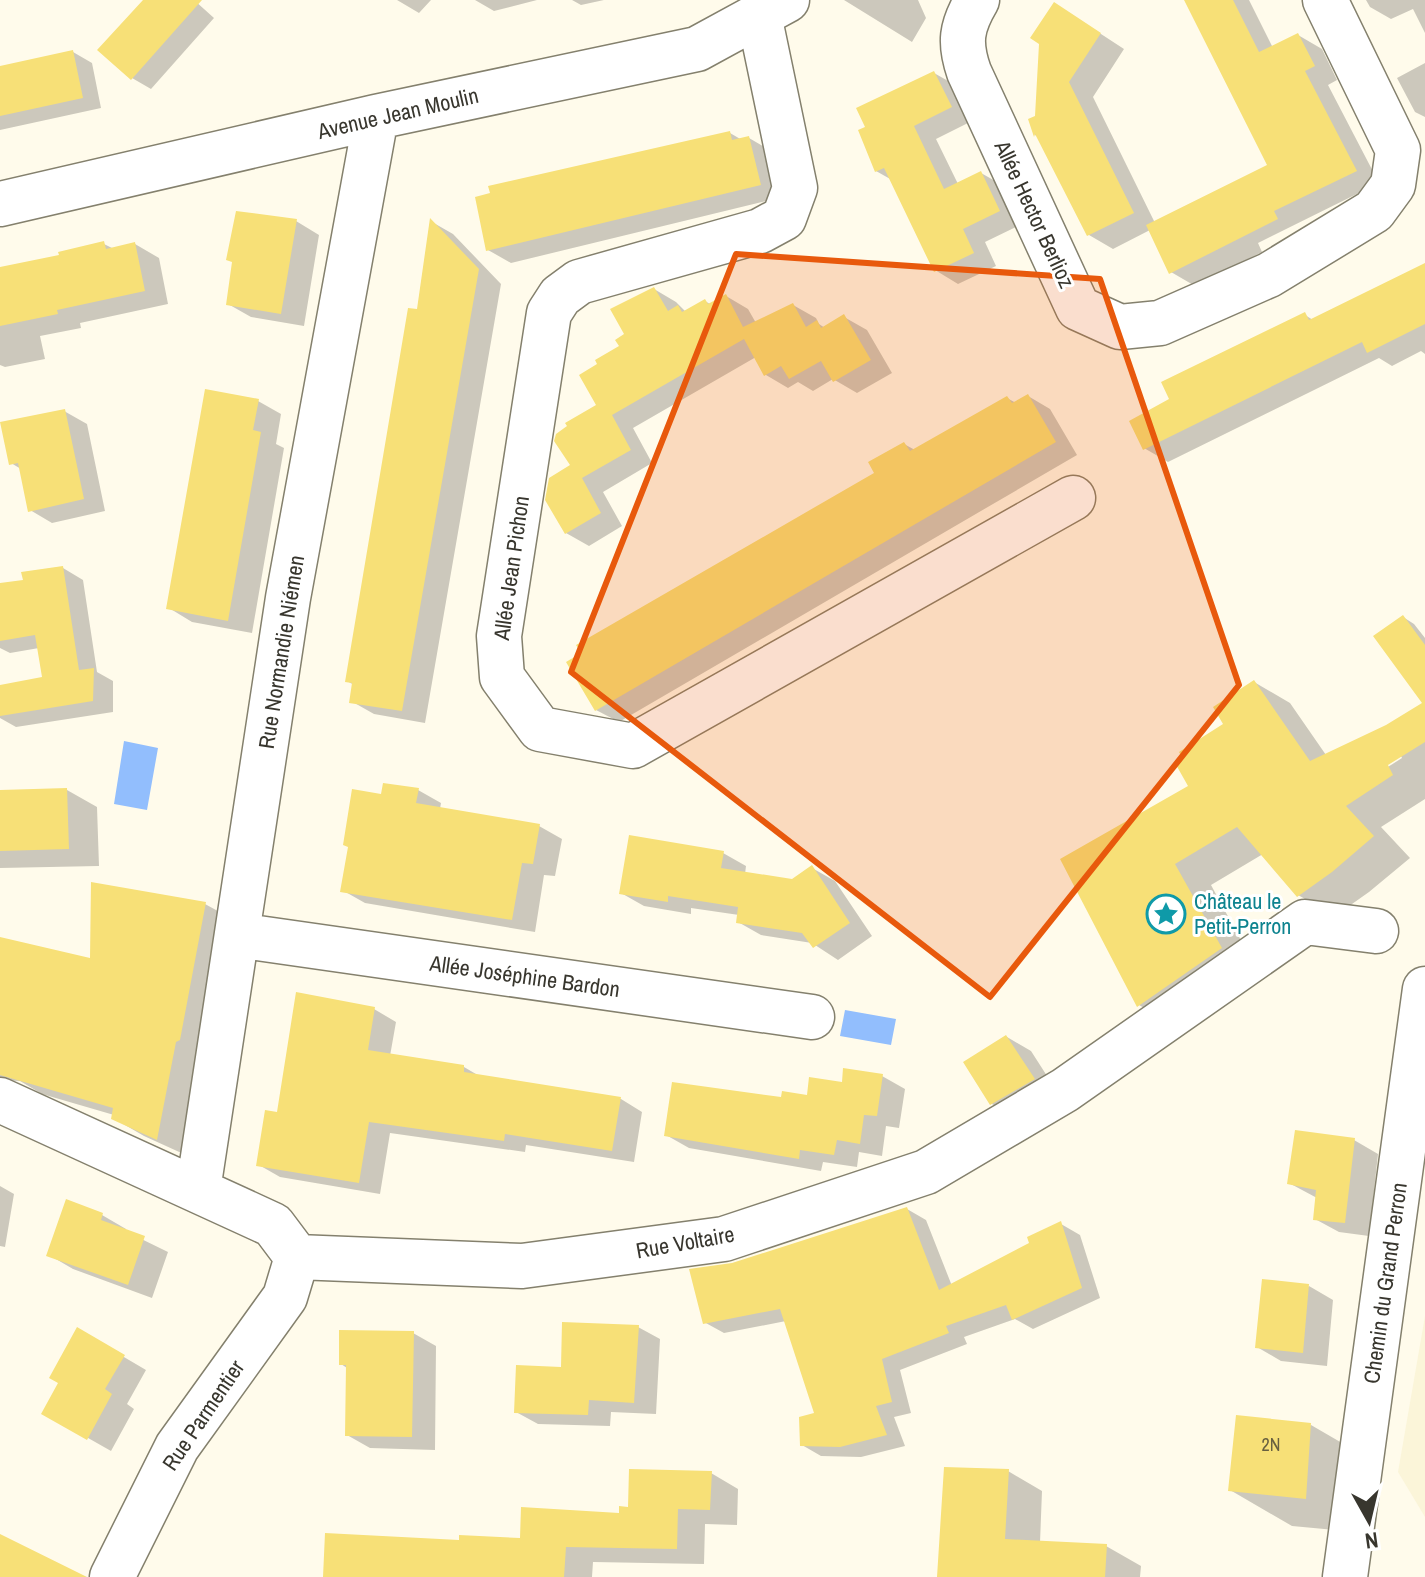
<svg xmlns="http://www.w3.org/2000/svg" width="1425" height="1577" viewBox="0 0 1425 1577" font-family="'Archivo Narrow',sans-serif">
<rect width="100%" height="100%" fill="#fffbeb"/>
<path fill="#fbf5d9" d="M1425,1316v201l-27,-45z"/>
<path fill="#92befd" d="M124,741l34,7 -11,62 -33,-6z
M845,1010l51,9 -5,26 -51,-9z"/>
<path fill="#0003" fill-rule="evenodd" d="M146,0h48l20,18 -63,71 -19,-11z
M397,0h34l-12,13z
M475,0h62l-43,11z
M572,0h32l-23,5z
M844,0h74l8,18 -14,24z
M1186,0h63l24,48 25,-13 24,14 15,31 -9,5 51,98 -121,60 4,9 -67,34 -24,-14 -21,-42 -37,19 -24,-14 -49,-97 -5,-3 -5,-15 7,-3 41,-98 46,30 -31,48 62,126 114,-57z
M1366,0h59v33l-12,-24 -22,10 -21,-12z
M73,52l19,11 9,45 -101,22v-62z
M1425,63v54l-10,-5 -18,-34z
M934,73l23,13 17,34 -38,19 22,45 23,-11 23,13 18,38 -37,18 11,24 -38,18 -23,-14 -43,-90 -16,-9z
M730,133l12,7 7,-2 22,13 12,46 -272,66 -23,-13z
M296,221l23,14 -15,91 -53,-9 -23,-13z
M432,222l21,12 48,50 -76,439 -51,-9 -23,-13 3,-16 -7,-4 71,-369z
M104,244l10,5 21,-5 24,14 9,46 -88,19 1,5 -41,8 5,23 -40,8 -5,-2v-74z
M1425,265v89l-4,-3 -29,15 -13,-8 -211,104 -24,-14 28,-48 133,-85 8,5z
M654,289l22,13 9,9 20,-10 5,3 16,-8 22,13 8,14 37,-18 23,13 3,6 6,4 19,-11 23,13 25,43 -35,20 -24,-14 -20,12 -15,-9 -10,6 -22,-13 -10,-18 -123,71 19,35 -49,29 19,34 -33,20 -23,-13 7,-67 54,-131z
M1028,396l22,13 27,46 -458,267 -23,-12 281,-236 27,-30 11,6 92,-52 9,5z
M258,401l23,13 -5,30 8,4 -32,185 -60,-11 -23,-14z
M64,411l23,13 18,87 -53,12 -22,-13 -9,-41 -10,-6z
M63,568l20,12 14,92 16,9v31l-97,15 -16,-9v-31l45,-8 -6,-31 -29,5 -10,-5v-63l26,-4z
M1403,617l11,7 11,14v52z
M1254,682l36,21 36,52 61,-29 38,-23v96l-44,28 29,31 -41,34 -34,24 -37,-21 -35,-41 -52,31 46,85 -82,56 -36,-21 51,-219zM1401,756l1,2 -22,14 -2,-4z
M67,790l30,17 2,59 -99,2v-77z
M418,790l23,13 -1,6 99,17 23,13 -7,37 -11,-1 -9,57 -170,-29 -23,-13z
M723,853l23,13 -1,8 48,7 19,-13 23,13 37,55 -34,24 -26,-17 -51,-8 -23,-13 1,-7 -48,-7v6l-47,-8 -23,-13z
M205,904l31,17 -48,235 -44,-20 -31,-18 1,-3 -72,-21 -22,-13 -20,-1v-141l92,21z
M374,1009l22,13 -6,34 74,11 17,10 140,22 21,13 -8,50 -108,-17 -1,7 -135,-19 -10,61 -100,-17 -21,-12 20,-51z
M1007,1037l24,14 27,42 -42,25 -24,-14z
M882,1076l23,13 -6,39 -13,-2 -4,30 -23,-4 -2,15 -34,-5 -2,9 -132,-23 -23,-13 117,-35 25,-3z
M1354,1140l24,14 -9,82 -30,-4 -24,-13 2,-21 -28,-15z
M0,1186l14,8 -9,53 -5,-1z
M907,1209l19,11 26,66 80,-42 29,-20 19,11 20,63 -67,31 -18,-10 -51,18 3,7 -67,26 11,43 -17,4 11,29 -44,11 -40,-1 -19,-11 14,-30 -30,-94 -62,12 -20,-11 28,-57z
M102,1215l24,14 -1,2 43,21 -16,46 -79,-29 -24,-14z
M1309,1286l24,14 -6,66 -46,-5 -24,-14z
M638,1327l22,12 -4,75 -45,-2 -1,14 -72,-2 -22,-12 47,-43z
M78,1330l68,40 -19,34 7,5 -23,42 -67,-38 16,-31z
M413,1333l23,13 -1,104 -65,-2 -23,-13v-67l-6,-4z
M1311,1425l62,36 -6,72 -75,-7 -62,-36z
M1008,1471l34,20 -2,52 66,3 35,20 -1,11h-201z
M711,1473l27,16 -1,36 -32,-1 -1,40 -111,-2 -1,15h-267l135,-35 62,-2 99,-25z"/>
<path fill="#f7e077" d="M143,0h59l-71,80 -34,-30z
M1184,0h49l26,52 39,-19 17,33 -10,5 52,100 -83,40 4,8 -109,55 -23,-49 121,-60z
M1054,2l47,31 -32,49 65,131 -47,23 -52,-102 -1,3 -6,-18 7,-3 4,-72 -9,-6z
M73,50l10,48 -83,18v-50z
M934,71l18,36 -38,19 30,63 37,-18 19,40 -37,18 11,24 -40,19 -50,-104 -9,4 -17,-42 7,-3 -9,-19z
M730,131l2,9 17,-4 12,49 -275,66 -11,-54 15,-4 -2,-7z
M236,211l61,8 -16,95 -55,-9 6,-43 -6,-2z
M430,218l49,51 -77,442 -53,-8 3,-20 -7,-1 63,-374 9,1z
M104,241l2,8 29,-7 10,49 -88,19 1,4 -58,12v-59l59,-12 -1,-3z
M1425,263v61l-58,29 -5,-11 -219,108 -14,-29 40,-22 -8,-17 144,-70 4,8z
M654,287l14,24 10,-6 4,7 23,-13 3,5 18,-10 17,33 50,-24 13,24 11,-7 4,8 23,-14 27,46 -38,22 -12,-21 -32,18 -8,-13 -17,10 -20,-37 -132,76 19,35 -49,28 19,35 -36,21 -20,-34 4,-22 21,-13 -16,-24 2,-7 11,-8 -2,-3 31,-18 -17,-30 18,-11 -2,-4 24,-14 -4,-6 9,-6 -14,-25z
M205,389l54,10 -6,31 8,2 -33,189 -62,-12z
M1028,394l28,48 -461,269 -29,-49 15,-9 -5,-8 298,-172 -6,-11 36,-20 6,9 97,-55 5,7z
M65,409l19,90 -56,13 -10,-49 -9,2 -9,-43z
M63,566l16,104 15,-2 -1,33 -93,15v-31l42,-8 -7,-42 -35,6v-58l23,-3 -2,-8z
M1403,615l22,30v97l-37,23 5,10 -47,31 28,30 -42,36 -35,25 -60,-70 -62,37 47,84 -85,59 -77,-148 128,-73 -13,-23 8,-4 -4,-7 44,-28 -10,-17 41,-27 56,81 76,-36 36,-22 -49,-67z
M383,783l36,5 -3,15 124,21 -7,40 -11,-1 -10,57 -172,-28 8,-45 -5,-2 9,-56 29,5z
M67,788l2,61 -69,2v-61z
M629,835l95,16 -3,17 71,11 20,-14 38,58 -37,25 -11,-15 -66,-10 2,-16 -70,-11v6l-49,-8z
M91,882l115,20 -26,138 -4,2 -19,98 -46,-21 2,-11 -113,-33v-138l90,21z
M296,992l79,15 -7,43 96,15v7l157,25 -9,54 -107,-17 -1,7 -135,-19 -10,61 -103,-17 9,-56 12,2z
M1006,1035l29,44 -45,26 -27,-43z
M843,1068l40,6 -6,42 -13,-1 -4,29 -23,-4 -3,15 -34,-5 -1,9 -135,-23 8,-54 109,15 1,-6 25,4 2,-18 33,5z
M1295,1130l60,8 -10,85 -32,-3 3,-30 -29,-6z
M66,1199l37,14 -2,7 44,16 -17,49 -82,-29z
M907,1207l32,83 90,-47 -2,-6 34,-16 21,67 -70,32 -6,-15 -60,21 3,7 -67,26 10,43 -16,4 11,29 -47,12 -40,-1 -1,-29 15,-4 -34,-104 -77,15 -14,-55 43,-6z
M1262,1279l47,5 -6,69 -48,-5z
M562,1322l77,3 -5,78 -45,-3 -1,15 -74,-2 2,-48 45,2z
M77,1327l48,28 -20,34 7,5 -25,46 -46,-26 17,-31 -9,-5z
M339,1330l75,1 -2,106 -67,-1 1,-71h-7z
M1236,1415l75,8 -5,76 -78,-8z
M944,1467l65,2 -4,70 102,5 -2,33h-168z
M629,1469l83,2 -2,39 -32,-1 -1,40 -111,-2 -2,30h-241l2,-44 134,7v-5l61,3 1,-31 98,6v-7l9,1z
M0,1534l87,43h-87z"/>
<g fill="none" stroke-linecap="round" stroke-linejoin="round">
<defs>
<path id="minor" d="M977,0c-16,27 -18,43 -8,72l109,236 42,19 40,-4 109,-48 105,-64 19,-26 5,-35 -73,-150
M759,15l36,173 -11,30 -24,13 -181,51 -19,14 -11,17 -50,323 3,41 38,52 93,17 440,-248
M0,204l376,-87 321,-68 90,-49
M237,935l575,82
M0,1100l273,125 24,32 225,9 202,-27 202,-67 139,-82 240,-168 71,9
M198,1190l90,-592 88,-481
M112,1577l65,-130 108,-150 12,-40"/>
<path id="tertiary" d="M1345,1577l80,-588"/>
</defs>
<use href="#minor" stroke="#84806d" stroke-width="47"/>
<use href="#tertiary" stroke="#84806d" stroke-width="47"/>
<use href="#minor" stroke="#fff" stroke-width="44"/>
<use href="#tertiary" stroke="#fff" stroke-width="44"/>
</g>
<path fill="#e8590c" fill-opacity="0.2" stroke="#e8590c" stroke-width="6" stroke-linejoin="round" d="M736,254l364,25 139,406 -249,312 -419,-325z"/>
<defs>
<symbol id="sight-ring" viewBox="-11 -11 22 22"><circle r="9.5" fill="#fff" stroke="#0f9aa8" stroke-width="1.5"/><path d="M0-6L1.8-2.2L6-1.7L2.9 1.2L3.7 5.4L0 3.3L-3.7 5.4L-2.9 1.2L-6-1.7L-1.8-2.2Z" fill="#0f9aa8"/></symbol>
</defs>
<g fill-rule="evenodd">
<use href="#sight-ring" x="1144" y="892" width="44" height="44"/>
</g>
<g text-anchor="middle" stroke-width="6" stroke-linejoin="round" paint-order="stroke">
<g font-size="18" fill="#686040">
<text x="1271" y="1451">2N</text>
</g>
<g font-size="22" fill="#38362e" stroke="#fff">
<text transform="translate(398 113) rotate(-13)" y="8">Avenue Jean Moulin</text>
<text transform="translate(1035 214) rotate(65)" y="8">Allée Hector Berlioz</text>
<text transform="translate(511 568) rotate(-82)" y="8">Allée Jean Pichon</text>
<text transform="translate(281 652) rotate(-81)" y="8">Rue Normandie Niémen</text>
<text transform="translate(525 976) rotate(8)" y="8">Allée Joséphine Bardon</text>
<text transform="translate(685 1242) rotate(-10)" y="8">Rue Voltaire</text>
<text transform="translate(1385 1283) rotate(-82)" y="8">Chemin du Grand Perron</text>
<text transform="translate(203 1415) rotate(-56)" y="8">Rue Parmentier</text>
</g>
<g font-size="22" fill="#0d838f" stroke="#fff" text-anchor="start">
<text x="1194" y="909">Château le<tspan x="1194" dy="25">Petit-Perron</tspan></text>
</g>
</g>
<g transform="translate(1369 1521) rotate(172)" stroke="#ffffff" stroke-width="6" paint-order="stroke">
<path d="M0-6L14 30L0 20L-14 30Z" fill="#38362e"/>
<text y="-12" font-size="22" font-weight="bold" text-anchor="middle" fill="#38362e">N</text>
</g>
</svg>
